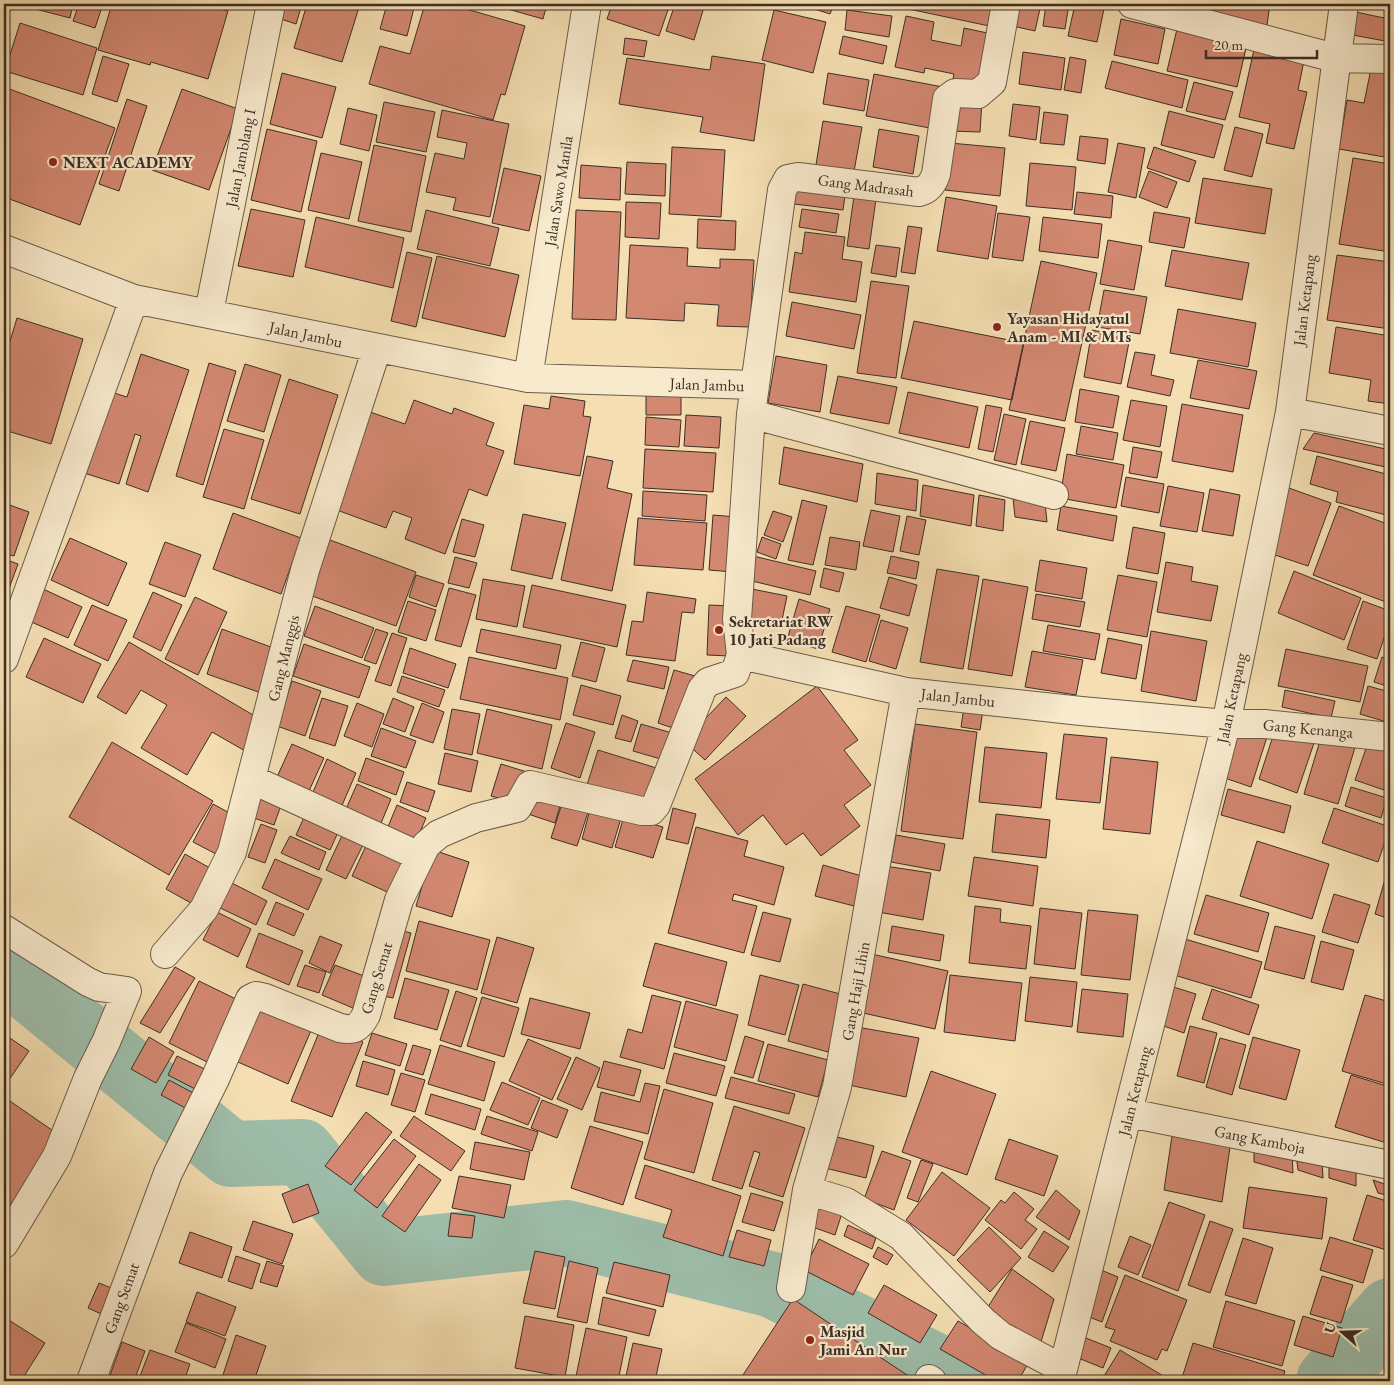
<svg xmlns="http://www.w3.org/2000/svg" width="1394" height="1385" viewBox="0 0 1394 1385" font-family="'EB Garamond',serif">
<rect width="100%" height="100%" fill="#f5dfb2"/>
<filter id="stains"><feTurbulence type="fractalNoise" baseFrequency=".004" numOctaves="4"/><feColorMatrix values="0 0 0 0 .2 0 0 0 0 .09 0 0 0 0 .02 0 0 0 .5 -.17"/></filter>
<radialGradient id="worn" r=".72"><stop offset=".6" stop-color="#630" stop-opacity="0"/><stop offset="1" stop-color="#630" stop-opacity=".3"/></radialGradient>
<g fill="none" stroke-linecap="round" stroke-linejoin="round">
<path stroke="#9dbda9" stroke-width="66" d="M4,968l227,186 71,-2 82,101 182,-20 207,52 192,96
M1329,1381l61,-70"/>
</g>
<path fill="#d38871" stroke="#3c2f27" d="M24,4h49l-3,14 -46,-12z
M79,4h24l-8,24 -22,-7z
M112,4h92l24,7 -20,68 -57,-17 -1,3 -52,-15z
M279,4h23l-6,20 -21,-7z
M307,4h53l-18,58 -48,-14z
M387,4l27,4 -7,28 -27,-7z
M425,4h24l76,22 -20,69 -4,-1 -8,26 -124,-36 11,-38 30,8z
M490,4h57l-4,15z
M612,4h58l-11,32 -52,-17z
M675,4h30l-11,36 -28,-9z
M799,4h35l-4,10z
M900,4h99l-5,23 -95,-20z
M1013,4h28l-6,27 -27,-6z
M1046,4h23l-4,25 -22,-3z
M1075,4h30l-8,38 -29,-6z
M1205,4h65l-3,21 -64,-9z
M774,10l52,12 -13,51 -51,-13z
M847,10l45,6 -3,21 -44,-7z
M1351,11l38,8 -4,22 -38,-7z
M906,16l28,6 -3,18 30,6 3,-18 28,6 -12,55 -28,-6 2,-9 -29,-6 -1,5 -29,-6z
M1121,19l44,10 -7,35 -44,-9z
M20,23l77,25 -14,47 -78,-24z
M1177,29l70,15 -10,43 -70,-16z
M843,36l44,10 -4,18 -44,-10z
M625,38l22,3 -3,16 -21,-3z
M1255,45l50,11 -7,34 9,2 -13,57 -28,-6 4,-19 -31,-7z
M1023,52l42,6 -4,32 -42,-6z
M103,56l26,8 -12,38 -25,-8z
M712,56l53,8 -11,77 -54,-9 3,-15 -84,-13 8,-46 83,12z
M1070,57l16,3 -5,33 -17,-3z
M1373,59l17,4v95l-51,-9 8,-49 17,3z
M1112,61l76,19 -6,28 -77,-20z
M282,73l54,14 -14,51 -52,-14z
M828,73l41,7 -5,31 -41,-7z
M874,74l69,13 -8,42 -69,-13z
M1194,82l39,10 -8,28 -39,-9z
M4,87l111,41 -35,97 -76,-28z
M182,89l56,20 -29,81 -57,-20z
M127,99l20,7 -28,85 -20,-7z
M952,99l30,2 -2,31 -31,-1z
M384,102l51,10 -9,40 -50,-10z
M1013,104l27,3 -4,33 -27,-4z
M348,108l29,7 -8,36 -29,-7z
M442,110l67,14 -19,93 -37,-7 3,-12 -30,-6 9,-39 29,6 3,-16 -30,-6z
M1169,111l54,14 -9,33 -53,-13z
M1044,112l24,3 -4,30 -24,-2z
M823,121l39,6 -9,50 -38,-6z
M1235,127l28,7 -11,43 -28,-7z
M267,129l50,12 -16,71 -50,-12z
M879,129l40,7 -6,38 -40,-7z
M1080,136l28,3 -3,25 -28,-4z
M950,143l55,5 -5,48 -55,-6z
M1118,143l27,5 -9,50 -28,-6z
M374,145l52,11 -15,76 -53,-11z
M672,147l53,3 -4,67 -52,-3z
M1154,147l42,14 -7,21 -42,-14z
M321,153l41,9 -13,57 -41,-9z
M1353,158l37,6v88l-51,-8z
M627,162l39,2 -1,32 -40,-2z
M1030,163l46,4 -4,43 -46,-4z
M581,165l40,3 -1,32 -41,-2z
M504,168l37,8 -12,55 -37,-8z
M1149,171l28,11 -10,26 -28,-11z
M1203,178l69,11 -7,45 -70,-11z
M797,183l49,6 -3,21 -49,-6z
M1077,192l36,4 -2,22 -37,-4z
M854,196l22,3 -7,50 -22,-3z
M946,197l51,9 -9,53 -51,-8z
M626,202l35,1 -2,36 -34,-2z
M251,209l54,11 -12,57 -55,-11z
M802,209l37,5 -3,19 -37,-6z
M426,210l73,18 -9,38 -73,-17z
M576,210l45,2 -5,108 -44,-1z
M1154,212l36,6 -6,30 -35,-6z
M998,213l32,4 -7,44 -31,-4z
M316,217l88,21 -11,50 -88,-21z
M1043,217l59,7 -4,34 -59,-7z
M698,219l38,2 -1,29 -38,-2z
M908,226l14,2 -7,46 -14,-2z
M805,232l40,5 -3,22 20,3 -6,40 -67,-10 6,-40 7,2z
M1108,240l34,6 -8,44 -34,-6z
M630,245l58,3 -1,18 33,2v-9l34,1 -4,67 -33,-1 2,-21 -34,-2 -1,18 -58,-3z
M876,245l24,3 -4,29 -25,-4z
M1172,250l77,13 -7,37 -77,-14z
M407,252l25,6 -16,69 -25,-6z
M1337,255l53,7v67l-63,-9z
M437,256l82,19 -14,62 -83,-19z
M1041,261l56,12 -32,148 -56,-11z
M871,281l38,5 -13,92 -39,-5z
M1104,290l43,7 -7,37 -43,-7z
M792,302l69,13 -7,34 -68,-13z
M1178,309l78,14 -8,44 -78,-14z
M17,318l66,21 -32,105 -47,-14v-69z
M914,321l110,22 -12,57 -111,-22z
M1336,327l54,9v68l-22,-3 3,-21 -42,-7z
M1092,330l38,7 -9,47 -37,-7z
M1135,352l20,3 -4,20 23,5 -4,16 -43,-9z
M141,354l48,16 -41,122 -22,-8 15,-48 -6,-2 -16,50 -35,-11 27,-81 16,5z
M776,356l51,9 -7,47 -52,-9z
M1198,360l59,11 -8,38 -59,-11z
M209,363l27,8 -33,114 -27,-9z
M245,364l36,11 -17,57 -37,-11z
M838,376l59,11 -8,37 -59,-11z
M289,379l49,16 -38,119 -49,-15z
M646,386h35v29h-35z
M1080,389l39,7 -6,32 -38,-6z
M908,392l70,15 -9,41 -70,-15z
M551,396l34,5 -2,15 8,1 -11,59 -66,-12 10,-59 25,4z
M414,400l38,14 2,-6 40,15 -8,22 18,6 -17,45 -18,-7 -24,65 -40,-15 7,-21 -19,-7 -7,17 -52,-19 36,-97 35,12z
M1131,400l36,6 -7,41 -37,-7z
M1182,404l61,11 -10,57 -61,-11z
M986,405l16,3 -9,44 -15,-3z
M1004,414l22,5 -10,46 -22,-5z
M686,415l35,2 -2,31 -35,-2z
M646,417l35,3 -2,27 -34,-2z
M1030,421l35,7 -9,43 -35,-7z
M1081,426l37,7 -5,27 -37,-6z
M224,429l40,11 -20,69 -41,-12z
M1314,433l76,17v18l-87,-19z
M784,447l79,17 -6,38 -78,-18z
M1133,447l29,5 -5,26 -28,-5z
M645,449l71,4 -3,39 -70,-4z
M1067,454l57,11 -8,43 -56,-10z
M587,456l26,5 -6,27 25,6 -20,97 -51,-11z
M1317,456l73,19v41l-54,-14 2,-10 -28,-8z
M877,473l41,7 -2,31 -41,-7z
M1126,477l38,7 -5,29 -38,-7z
M923,485l51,10 -3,31 -51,-10z
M1168,486l36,7 -7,39 -37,-6z
M1286,487l45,16 -23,63 -45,-15z
M1210,489l30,6 -7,41 -31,-5z
M643,491l64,4 -2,26 -63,-5z
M979,495l26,5 -2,31 -27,-5z
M1013,498l32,4 2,20 -32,-5z
M802,500l25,6 -14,59 -25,-5z
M4,503l25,9 -15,44 -10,-3z
M1061,506l56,10 -4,25 -56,-11z
M1339,506l51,19v65l-4,12 -73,-27z
M871,510l29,6 -7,36 -30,-6z
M773,511l19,6 -9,25 -19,-7z
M233,513l68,25 -20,56 -68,-25z
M523,514l43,9 -14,56 -41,-9z
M713,515l24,2 -4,55 -24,-2z
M907,516l19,4 -7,35 -19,-4z
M638,518l69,5 -4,47 -69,-5z
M462,519l22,6 -9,32 -22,-5z
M1133,527l32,6 -7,41 -32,-6z
M322,537l94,35 -20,54 -95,-34z
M762,537l19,7 -5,15 -19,-7z
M830,537l30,5 -4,28 -31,-5z
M70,538l57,25 -19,43 -57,-26z
M165,542l36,13 -16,42 -36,-13z
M753,556l63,15 -6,24 -62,-15z
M891,556l28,6 -3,17 -29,-6z
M455,557l22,6 -8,25 -21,-5z
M4,559l14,5 -11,30 -3,-1z
M1040,560l47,8 -5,31 -47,-8z
M1166,562l27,5 -2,14 27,5 -7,35 -54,-9z
M824,568l20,5 -5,19 -19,-5z
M937,569l42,7 -16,93 -43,-7z
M1294,571l67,27 -17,42 -66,-27z
M416,575l28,9 -8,23 -27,-10z
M1118,575l39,7 -10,55 -40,-7z
M889,577l28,8 -8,31 -29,-8z
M483,579l42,7 -8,41 -41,-8z
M983,579l45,8 -16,89 -44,-7z
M532,585l94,20 -9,42 -94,-20z
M449,588l27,7 -15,52 -26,-7z
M747,588l40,8 -6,29 -40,-8z
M43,589l39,18 -14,31 -39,-17z
M153,592l29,13 -21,46 -28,-14z
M647,592l49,7 -2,14 -12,-1 -7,49 -49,-6 6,-34 11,1z
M1036,594l49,8 -5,25 -48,-8z
M195,597l32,15 -29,63 -33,-16z
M799,599l31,10 -12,40 -31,-9z
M408,601l28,9 -10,31 -28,-9z
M1363,601l27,10v9l-13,39 -30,-10z
M92,605l35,15 -19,41 -34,-16z
M709,605l22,1 -2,50 -22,-1z
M315,606l59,22 -12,30 -58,-22z
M846,606l34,9 -14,47 -34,-10z
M881,620l27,8 -12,41 -27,-8z
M1048,625l52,9 -5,26 -52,-9z
M222,629l57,21 -15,44 -57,-20z
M376,629l12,4 -12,31 -12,-4z
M481,629l80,16 -5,24 -80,-17z
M1151,631l56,10 -11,60 -55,-10z
M392,633l15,5 -16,48 -16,-5z
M44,638l57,26 -18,39 -57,-26z
M1108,638l34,7 -6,34 -35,-6z
M129,642l136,80 -18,30 -35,-20 -25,43 -46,-27 26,-43 -26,-15 -15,24 -29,-17z
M581,642l24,6 -9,34 -24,-6z
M304,644l66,23 -11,31 -66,-22z
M410,648l46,16 -8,24 -45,-15z
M1286,649l82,17 -8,36 -82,-16z
M1032,651l51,9 -7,35 -51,-8z
M469,657l99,21 -8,42 -100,-21z
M1382,657l8,3v27l-16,-5z
M633,660l36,7 -5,22 -37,-8z
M674,670l21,6 -16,54 -21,-7z
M402,676l43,14 -6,17 -42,-15z
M292,681l29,10 -16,45 -28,-10z
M581,685l40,11 -8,29 -40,-10z
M817,686l41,54 -14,10 27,35 -27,20 16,21 -39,30 -18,-23 -17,12 -23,-30 -25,20 -43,-56z
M1368,686l22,6v31l-30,-9z
M1285,690l50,11 -4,17 -49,-11z
M726,697l20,19 -41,44 -21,-19z
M322,698l26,8 -13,40 -26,-8z
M393,698l21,9 -9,25 -22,-8z
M965,700l19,3 -4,27 -19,-3z
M357,703l27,11 -12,33 -28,-11z
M422,703l22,9 -11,31 -23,-8z
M452,709l28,5 -8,41 -28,-6z
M487,709l65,16 -10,44 -65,-16z
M622,715l16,6 -7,21 -16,-4z
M566,723l29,9 -15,46 -29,-10z
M641,724l38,11 -8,27 -38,-11z
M915,724l62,8 -14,107 -62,-8z
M1232,725l35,12 -16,50 -35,-12z
M381,728l35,13 -10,27 -35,-12z
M1275,730l39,13 -17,50 -38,-14z
M1064,734l43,4 -7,65 -44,-4z
M1322,734l34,10 -18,60 -34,-10z
M1369,740l21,8v32l-3,11 -32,-11z
M112,742l101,59 -44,74 -100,-58z
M292,744l32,14 -20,44 -32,-14z
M985,747l62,6 -6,55 -62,-6z
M598,750l65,20 -11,35 -65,-20z
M445,753l33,8 -7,31 -33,-8z
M1111,757l47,5 -8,72 -47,-5z
M366,758l38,14 -8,23 -38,-14z
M327,759l29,14 -19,44 -29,-13z
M501,764l26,8 -10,31 -26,-7z
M407,782l28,9 -7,21 -28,-10z
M357,784l34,15 -14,34 -35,-15z
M530,786l33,10 -8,27 -33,-11z
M254,787l30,10 -10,28 -29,-10z
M1351,787l36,11 -6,20 -36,-12z
M1228,789l63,17 -7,27 -63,-18z
M564,797l26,9 -13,40 -26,-8z
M213,804l22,12 -19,38 -23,-12z
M397,805l29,13 -14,33 -29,-12z
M591,806l31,9 -10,33 -30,-9z
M673,808l23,6 -8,30 -22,-5z
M1334,808l56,19 -12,35 -56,-19z
M306,813l34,15 -10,22 -34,-15z
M996,814l54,6 -4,38 -54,-6z
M624,816l39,11 -10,31 -38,-11z
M261,824l16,6 -12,33 -17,-6z
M346,827l21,10 -21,42 -20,-9z
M696,827l52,14 -4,15 40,11 -10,38 -40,-11 -2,6 25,6 -13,47 -76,-20z
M896,835l49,9 -5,27 -49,-9z
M290,836l36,16 -7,18 -38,-17z
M370,837l44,20 -18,39 -44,-20z
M1257,841l72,23 -17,55 -72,-23z
M433,850l36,12 -17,55 -36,-11z
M185,854l32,18 -19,35 -32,-18z
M974,857l64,9 -5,40 -65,-10z
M275,859l47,20 -14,31 -46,-22z
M823,865l39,11 -8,30 -39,-10z
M885,866l46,7 -8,47 -45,-8z
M1388,869l2,1v49l-15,-5z
M228,881l39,20 -11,24 -40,-19z
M1334,894l36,11 -12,38 -36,-11z
M1206,895l63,18 -11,39 -64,-18z
M276,902l28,12 -10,22 -27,-12z
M975,906l26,3 -1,13 31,4 -5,43 -57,-6z
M1040,908l42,5 -7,56 -41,-5z
M1088,910l50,5 -8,65 -49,-5z
M217,912l34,17 -13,28 -35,-17z
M763,912l28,7 -11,43 -29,-7z
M419,921l71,19 -13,50 -71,-19z
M892,926l52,9 -4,26 -52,-9z
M1275,926l40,10 -11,43 -40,-10z
M395,929l16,4 -18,65 -15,-3z
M259,933l44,18 -14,34 -43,-18z
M320,936l22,9 -12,28 -21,-10z
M497,937l37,11 -17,55 -36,-10z
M1185,939l77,23 -11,36 -77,-23z
M1321,941l33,9 -11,40 -32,-8z
M655,943l72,19 -11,44 -73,-20z
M867,953l81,18 -13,58 -81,-18z
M305,965l21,7 -7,21 -22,-7z
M335,965l37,14 -12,32 -38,-16z
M175,967l20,11 -35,55 -20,-10z
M760,975l39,10 -14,50 -37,-10z
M950,975l72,8 -7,58 -71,-9z
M1030,977l47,5 -5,45 -47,-6z
M405,978l44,12 -12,40 -43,-12z
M199,981l41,20 -31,62 -40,-20z
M803,984l41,11 -16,57 -40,-11z
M1167,985l29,9 -12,39 -29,-10z
M1082,989l46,5 -5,43 -46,-5z
M1212,989l47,16 -10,30 -47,-16z
M456,991l21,7 -16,49 -21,-7z
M652,995l29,7 -17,67 -44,-12 8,-28 14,4z
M1365,995l25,7v83l-48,-14z
M482,997l37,11 -15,49 -37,-11z
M530,998l60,15 -10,36 -59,-15z
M257,1000l56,26 -25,58 -57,-25z
M686,1001l52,14 -12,46 -52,-14z
M322,1025l41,17 -31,75 -41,-16z
M1190,1026l27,7 -13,50 -27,-7z
M857,1027l62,11 -13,59 -62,-13z
M372,1033l35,11 -7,22 -35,-11z
M4,1034l25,17 -25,36z
M745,1036l19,6 -11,36 -19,-5z
M149,1037l25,15 -18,31 -25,-14z
M1253,1037l47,13 -14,50 -47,-12z
M1220,1038l26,7 -14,50 -26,-8z
M528,1039l43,19 -19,42 -43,-19z
M768,1044l60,16 -10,37 -60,-16z
M413,1045l18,5 -8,25 -18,-5z
M440,1045l55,17 -11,39 -56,-17z
M674,1053l51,13 -9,30 -50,-13z
M177,1056l32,15 -10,20 -31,-16z
M576,1057l24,11 -18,42 -25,-11z
M363,1061l32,9 -7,25 -32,-9z
M604,1061l37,9 -7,26 -37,-9z
M931,1071l65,23 -29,81 -65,-23z
M401,1073l24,7 -10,32 -24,-7z
M1351,1075l39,12v57l-55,-17z
M731,1077l64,17 -6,20 -64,-16z
M169,1080l30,16 -8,15 -30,-16z
M502,1082l38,16 -12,27 -38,-15z
M645,1083l15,3 -12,48 -54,-13 7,-29 39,10z
M664,1089l49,14 -19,70 -50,-14z
M431,1094l50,15 -6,21 -50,-16z
M4,1097l58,40 -58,82z
M542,1100l26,10 -11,28 -26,-10z
M734,1106l71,22 -22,69 -34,-11 11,-33 -6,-2 -12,38 -30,-9z
M366,1112l26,20 -41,53 -26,-19z
M414,1116l51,35 -14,20 -51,-35z
M487,1116l51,16 -6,19 -51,-17z
M590,1126l53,16 -20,63 -52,-17z
M829,1135l45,11 -8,32 -45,-11z
M1172,1136l58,11 -8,55 -58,-12z
M394,1139l22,17 -39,52 -23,-18z
M1009,1139l49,17 -14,40 -49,-17z
M475,1142l55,10 -6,28 -54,-11z
M1254,1142l38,11 1,20 -39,-11z
M882,1151l29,10 -17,49 -30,-11z
M1296,1154l26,8 1,16 -25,-8z
M1329,1158l27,8v20l-27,-8z
M921,1160l12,4 -15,38 -11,-4z
M419,1164l22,16 -36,52 -23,-16z
M645,1165l96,31 -18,60 -60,-19 9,-27 -37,-12z
M942,1172l48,36 -36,48 -48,-36z
M459,1176l52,9 -7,33 -52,-10z
M1373,1180l17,6v10l-12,-3z
M308,1184l11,29 -26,10 -11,-29z
M1249,1187l78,11 -5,41 -79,-11z
M1056,1190l24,21 -11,29 -33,-23z
M1014,1192l20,17 -9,11 12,9 -16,20 -36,-29 16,-20 4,3z
M751,1193l32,9 -9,29 -32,-9z
M1367,1195l23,7v49l-37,-11z
M810,1201l32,12 -7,22 -31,-11z
M1169,1202l36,13 -27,76 -36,-14z
M451,1213l24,3 -3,22 -24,-2z
M253,1221l40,13 -11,30 -39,-14z
M1210,1221l23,8 -23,64 -22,-8z
M848,1225l28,13 -4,11 -28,-13z
M989,1227l32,31 -31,34 -33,-32z
M737,1230l34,10 -7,26 -35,-9z
M1044,1231l25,16 -16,25 -25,-15z
M190,1232l42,15 -10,31 -43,-15z
M1130,1236l21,9 -13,30 -20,-8z
M1330,1237l43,13 -10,33 -43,-13z
M1243,1238l30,10 -17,56 -31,-9z
M819,1239l50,25 -16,31 -49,-25z
M878,1247l15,8 -6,10 -14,-8z
M535,1251l30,6 -10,52 -32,-6z
M236,1256l24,8 -8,25 -24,-8z
M267,1261l17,5 -7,21 -17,-5z
M569,1261l29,7 -11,55 -30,-6z
M614,1262l56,13 -7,32 -57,-14z
M1012,1269l42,30 -14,46 -54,-35z
M1101,1270l17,7 -16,45 -18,-7z
M1125,1275l62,25 -20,51 -5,-2 -5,11 -47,-19 5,-11 -10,-3z
M1322,1276l31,9 -12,38 -31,-9z
M99,1283l22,9 -11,26 -22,-10z
M884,1285l53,30 -17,28 -52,-30z
M197,1292l39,15 -11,29 -39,-14z
M603,1297l53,13 -7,26 -51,-12z
M793,1299l123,82h-177z
M1226,1301l69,20 -13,45 -69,-19z
M525,1316l49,9 -9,52 -50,-9z
M1303,1316l39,12 -9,29 -39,-12z
M4,1317l41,26 -24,38h-17z
M958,1321l71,41 -11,19h-22l-56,-32z
M186,1323l40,16 -11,29 -40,-16z
M586,1328l41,9 -9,44h-43z
M236,1335l30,11 -12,35h-33z
M1086,1338l25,10 -8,20 -25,-10z
M122,1342l23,9 -11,30h-26z
M633,1343l29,6 -7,32h-30z
M1193,1343l92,28 -3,10h-101z
M150,1350l40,14 -6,17h-31l-13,-5z
M1120,1350l45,27 -3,4h-61z"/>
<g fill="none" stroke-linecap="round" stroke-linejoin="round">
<defs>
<path id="minor" d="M1132,4l203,54 55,1
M4,249l130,50 394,79 227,7 -4,29 -14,205 4,36 165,37 175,19 145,13h39l125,13
M209,312l62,-308
M528,378l59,-374
M755,385l27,-195 6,-11 10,-2 121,15c9,-2 14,-9 17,-18l11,-75 8,-6 23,1 14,-12 14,-78
M1290,412l100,19
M751,414l303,81
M4,659l130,-360
M251,779l168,77
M4,929l84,53 11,5 28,4 -21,51 -18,36 -31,78 -53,88
M165,954l39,-45 28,-57 73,-282 72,-222
M1129,1113l261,52
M807,1190l39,12 55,34 82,85 18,15 62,33
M791,1288l16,-98 30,-103 69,-395
M929,1379l3,2
M91,1381l77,-208 47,-94 35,-80 6,-3 9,2 75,30c14,3 19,0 26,-13l33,-115 27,-55 13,-11 37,-16 41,-10 13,-23 112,26h9l5,-6 46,-116 6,-7 27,-9 6,-18
M1060,1381l166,-657 64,-312 54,-408"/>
</defs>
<use href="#minor" stroke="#6a5b4a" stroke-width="30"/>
<use href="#minor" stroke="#f8eacd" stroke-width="28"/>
</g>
<g fill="#8f2418" stroke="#f8eacd" stroke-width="2">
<circle cx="53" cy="162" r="5"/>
<circle cx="997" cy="327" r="5"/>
<circle cx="719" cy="630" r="5"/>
<circle cx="810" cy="1340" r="5"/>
</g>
<g text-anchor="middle" stroke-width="4.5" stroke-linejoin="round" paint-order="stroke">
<g font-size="16" fill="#3c2f27" stroke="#f8eacd">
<text transform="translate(240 158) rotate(-79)" y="6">Jalan Jamblang I</text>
<text transform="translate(866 185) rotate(7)" y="6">Gang Madrasah</text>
<text transform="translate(558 191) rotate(-81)" y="6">Jalan Sawo Manila</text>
<text transform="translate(1304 300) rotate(-83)" y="6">Jalan Ketapang</text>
<text transform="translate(306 334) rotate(12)" y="6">Jalan Jambu</text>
<text transform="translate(707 384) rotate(2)" y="6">Jalan Jambu</text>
<text transform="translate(283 658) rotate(-76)" y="6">Gang Manggis</text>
<text transform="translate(958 697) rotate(6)" y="6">Jalan Jambu</text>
<text transform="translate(1231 698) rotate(-78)" y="6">Jalan Ketapang</text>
<text transform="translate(1308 728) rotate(5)" y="6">Gang Kenanga</text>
<text transform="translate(376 978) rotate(-73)" y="6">Gang Semat</text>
<text transform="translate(855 991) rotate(-80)" y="6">Gang Haji Lihin</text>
<text transform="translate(1134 1091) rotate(-76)" y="6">Jalan Ketapang</text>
<text transform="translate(1260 1139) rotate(11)" y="6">Gang Kamboja</text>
<text transform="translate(121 1298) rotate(-70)" y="6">Gang Semat</text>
</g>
<g font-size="16" font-weight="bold" fill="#3c2f27" stroke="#f8eacd" text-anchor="start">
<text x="63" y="168">NEXT ACADEMY</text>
<text x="1007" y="324">Yayasan Hidayatul<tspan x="1007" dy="18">Anam - MI &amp; MTs</tspan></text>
<text x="729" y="627">Sekretariat RW<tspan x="729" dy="18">10 Jati Padang</tspan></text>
<text x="820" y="1337">Masjid<tspan x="820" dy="18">Jami An Nur</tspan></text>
</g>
</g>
<rect width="1394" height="1385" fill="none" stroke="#f5dfb2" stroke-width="20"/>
<rect x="5" y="5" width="1384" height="1375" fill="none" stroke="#3c2f27" stroke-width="2.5"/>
<rect x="10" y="10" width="1374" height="1365" fill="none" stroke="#3c2f27"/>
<g transform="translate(1342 1332) rotate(290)" stroke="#f8eacd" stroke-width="4" paint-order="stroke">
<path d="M0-4L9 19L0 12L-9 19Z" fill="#3c2f27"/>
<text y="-8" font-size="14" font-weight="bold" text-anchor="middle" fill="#3c2f27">U</text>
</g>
<path d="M1206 50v8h111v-8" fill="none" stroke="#3c2f27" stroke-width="2.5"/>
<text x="1214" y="50" font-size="15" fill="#3c2f27" stroke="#f8eacd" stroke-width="4" paint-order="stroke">20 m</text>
<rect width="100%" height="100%" filter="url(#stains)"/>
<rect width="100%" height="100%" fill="url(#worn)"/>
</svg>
